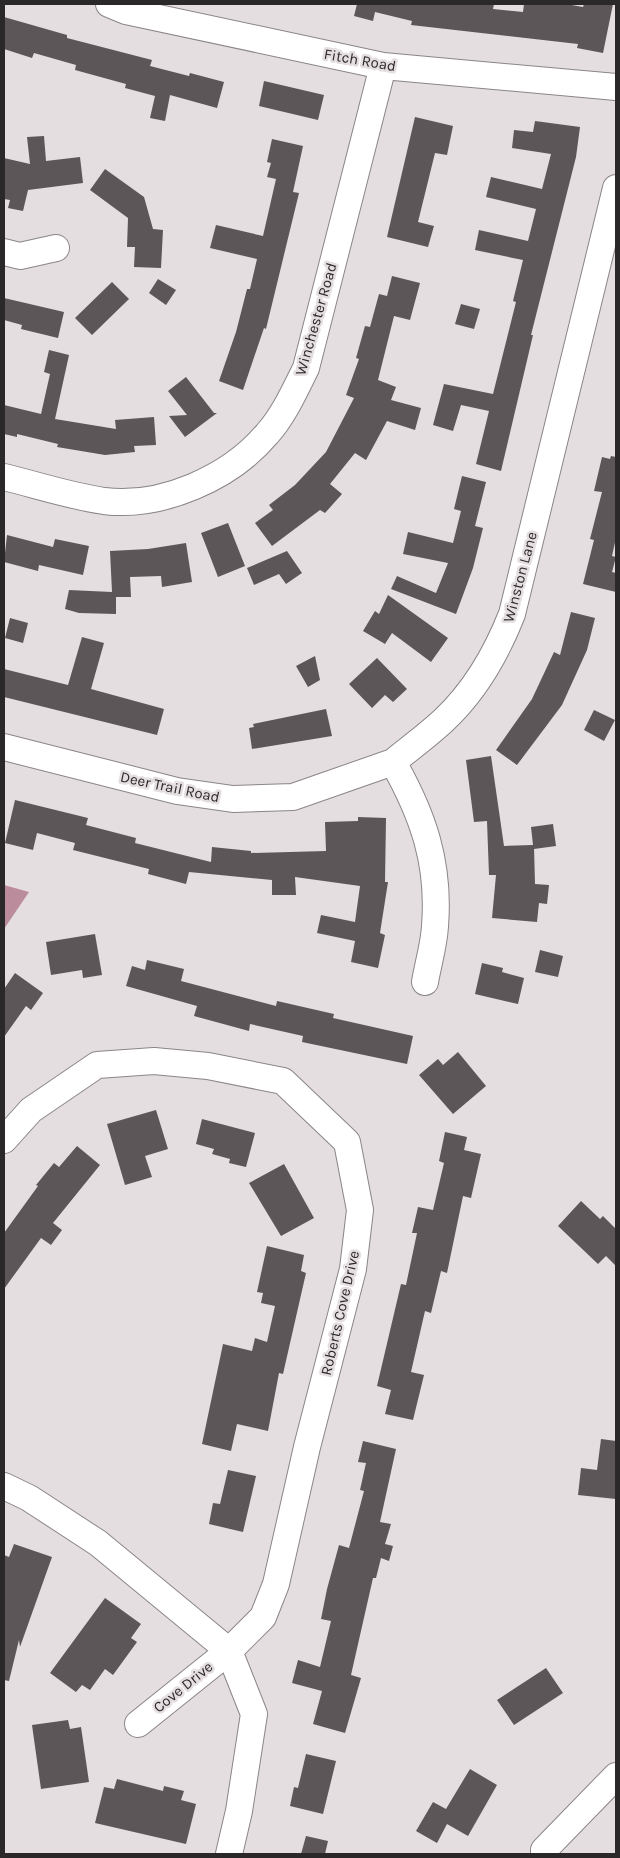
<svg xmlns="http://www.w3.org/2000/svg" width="620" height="1858" viewBox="0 0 620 1858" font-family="Karla,sans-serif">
<rect width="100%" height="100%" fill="#e5dee0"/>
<path fill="#bb8c9c" d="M4,885l25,7 -25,37z"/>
<path fill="#5c5658" d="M357,4h137l-1,5 30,3 1,-8h42l17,3 1,-3h29l-10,49 -26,-5 1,-4 -167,-19 1,-4 -37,-9 -2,9 -19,-5z
M4,17l63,18v3l85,22 -2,6 39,10 1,-3 34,9 -7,26 -47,-13 -5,26 -15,-3 5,-22 -30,-8 1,-4 -51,-14 1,-5 -42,-12 -2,5 -28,-9z
M264,81l60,14 -6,25 -59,-14z
M415,117l38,9 -6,29 -12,-2 -17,69 16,4 -6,21 -41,-10z
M535,121l45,6 -4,30 -45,178h2l-32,136 -25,-7 13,-53 -28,-6 -8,26 -20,-6 11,-41 49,10 23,-92 -3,-1 10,-41 -48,-10 4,-20 49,11 8,-32 -50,-12 5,-20 51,12 9,-35 -39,-6 2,-18 19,2z
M44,136l2,25 34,-4 3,26 -55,7 -5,21 -15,-3 2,-8 -6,-1v-41l26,6 -3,-27z
M272,139l31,7 -10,46 6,1 -33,136 -2,-1 -21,62 -24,-9 17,-49 11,-43h3l7,-30 -47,-11 6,-23 47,11 13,-57 -9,-2 4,-14 -4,-1z
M105,169l39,28 9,32 10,1 -2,38 -27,-1 1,-20h-8l1,-29 -38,-28z
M392,276l28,7 -10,37 -16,-4 -16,64 18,7 -5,13 30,8 -6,22 -28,-9 -21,39 -11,-7 -25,31 12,10 -17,19 -5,-3 -48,36 -17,-23 18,-13 -4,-5 26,-20 31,-33 28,-54 -8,-3 13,-36 -3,-1 9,-32 5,1 9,-33 8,2z
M158,279l18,11 -10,15 -17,-12z
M112,282l17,17 -37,36 -17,-17z
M4,298l60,14 -6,26 -37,-9 1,-4 -18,-5z
M461,304l19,5 -6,20 -19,-5z
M49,350l20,5 -14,64 61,10 -1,-9 39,-3 2,28 -22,1 1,6 -30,3 -48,-8 1,-3 -41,-10v3l-13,-3v-29l37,9 9,-40 -6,-2z
M186,377l28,36h3l-32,24 -16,-21 18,-1 -19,-24z
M611,456l5,1v81l-4,18 4,1 -4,15 4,1v19l-33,-8 11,-44 -4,-1 12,-47 -8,-1 8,-34 8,2z
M462,476l24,6 -11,44 8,2 -10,40 -17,46 -65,-25 6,-13 39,17 12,-30 -45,-9 5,-22 45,11 8,-32 -7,-2z
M228,523l17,43 -27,11 -17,-44z
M7,535l46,12 2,-8 34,7 -6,29 -44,-10 -1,6 -34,-9z
M186,543l6,39 -30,5 -1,-11 -31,1 1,20h-15v17l-37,-1 -14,-4 4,-19 43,2 -2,-41 38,-2z
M287,551l15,22 -16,11 -7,-10 -25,11 -7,-17z
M388,595l60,43 -17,24 -39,-29 -7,11 -22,-13 12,-20 4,3z
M571,612l24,6 -8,32 -25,55 -45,60 -21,-15 36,-51 22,-47 6,3z
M10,618l18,5 -5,20 -18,-5z
M82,637l22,6 -13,46 73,20 -7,26 -153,-38v-28l64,16z
M315,656l5,24 -12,7 -12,-21z
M377,658l30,31 -14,13 -8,-7 -13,13 -23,-24z
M326,709l6,27 -80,13 -3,-21 5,-1 -1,-3z
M594,710l21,10 -11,21 -20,-11z
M491,756l13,90 29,-1 -2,-18 22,-3 3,22 -22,3v-2l1,37 14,1 -2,19 -8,-1 -2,19 -45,-4 4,-43h-7l-2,-54 -13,1 -8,-62z
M15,800l73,18 -2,7 50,13 -1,5 76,19 1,-15 39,4v2l75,-2 -1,-29 33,-1v-4l28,1 -1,64h3l-8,51 5,2 -7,33 -27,-6 4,-21 -38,-8 4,-18 34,7 5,-36 -65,-9 1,18h-24v-15l-83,-8 -3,12 -38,-10 1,-5 -76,-19 2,-7 -38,-10 -4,17 -28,-7z
M95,934l7,41 -19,3 -1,-8 -31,5 -5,-33z
M540,950l23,6 -5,21 -23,-5z
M147,960l37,9 -3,12 95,25 1,-5 57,13 -1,4 80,18 -6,28 -105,-22 1,-6 -53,-12 -1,7 -55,-15 3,-10 -71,-20 6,-20 13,4z
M482,963l21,5 -1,4 22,6 -6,26 -43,-10z
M15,973l28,20 -12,17 -5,-4 -22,31v-48z
M458,1052l28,34 -33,28 -34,-39 19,-16 5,6z
M156,1110l12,39 -23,7 7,21 -27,8 -18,-61z
M202,1119l53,14 -9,34 -17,-4 1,-4 -18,-5 2,-5 -18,-5z
M445,1132l22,5 -3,13 17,4 -10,44 -8,-2 -16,77 -6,-2 -10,42 -6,-2 -14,61 13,3 -11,45 -28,-6 6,-24 -14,-4 24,-102 5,1 11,-52h-5l6,-26 15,3 11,-47 -5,-2z
M77,1146l23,19 -47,58 9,7 -11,15 -10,-7 -37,51v-56l34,-47 -2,-1 18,-22 5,4z
M284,1164l30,54 -33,18 -32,-53z
M581,1201l19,18 3,-3 13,13v37l-10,-10 -8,8 -40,-38z
M267,1246l37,9 -3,16 5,2 -23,101 -4,-1 -11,58 -31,-7 -6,27 -29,-7 21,-100 29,7 3,-13 12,4 8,-36 -14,-3 2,-10 -6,-1z
M601,1439l15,2v58l-38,-4 3,-27 16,2z
M363,1441l33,8 -16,73 11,2 -6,20 8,2 -4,15 -8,-3 -5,20h-3l-22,97 10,3 -16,55 -32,-9 9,-33 -30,-8 6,-23 22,7 11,-46 -10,-2 6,-30 12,-44 10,3 15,-57 -4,-1 6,-27 -8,-1z
M228,1470l28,6 -13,56 -34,-8 4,-21 7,1z
M14,1544l38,13 -32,90 -1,-7 -10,41 -5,-1v-125l5,2z
M105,1598l36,26 -10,14 6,4 -24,33 -8,-6 -15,21 -8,-5 -6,7 -26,-19z
M546,1668l17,25 -49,32 -17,-25z
M68,1720l2,9 11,-2 8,55 -48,7 -9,-64z
M306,1754l30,7 -13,53 -33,-8 4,-19 4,1z
M470,1769l27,16 -29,51 -21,-12 -10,19 -21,-12 17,-29 13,7z
M117,1779l46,12 1,-5 20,5 -3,9 15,4 -10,40 -91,-21 9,-36 10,2z
M306,1836l22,5 -3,13h-24z"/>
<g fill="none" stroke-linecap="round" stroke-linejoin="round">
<defs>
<path id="minor" d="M109,4l17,7 257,55 233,21
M4,252l16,4 36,-8
M4,477c33,8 66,19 100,24 58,7 126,-23 163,-67 17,-19 28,-44 39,-66l77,-302
M4,747l173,44 56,8 60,-2 100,-35
M425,982c3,-18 9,-37 10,-56 5,-63 -12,-111 -42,-164 17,-14 35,-27 51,-42 31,-29 53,-68 68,-106l104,-426
M4,1140l27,-30 66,-45 57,-4 54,5 75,15 64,61 13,68 -7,59 -46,178 -31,137 -13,33 -34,34 -91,73
M4,1486l25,12 69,45 131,108 25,63 -15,97 -10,43
M544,1854v-4l72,-74"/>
</defs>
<use href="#minor" stroke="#8b8586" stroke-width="28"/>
<use href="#minor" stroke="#fff" stroke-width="26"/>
</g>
<g text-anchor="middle" stroke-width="5" stroke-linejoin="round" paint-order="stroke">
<g font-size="15" fill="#2a2829" stroke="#e5dee0">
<text transform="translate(360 60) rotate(10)" y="5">Fitch Road</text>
<text transform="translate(316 319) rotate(-74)" y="5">Winchester Road</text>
<text transform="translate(520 577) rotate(-75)" y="5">Winston Lane</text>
<text transform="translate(170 787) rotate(12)" y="5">Deer Trail Road</text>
<text transform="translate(340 1313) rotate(-77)" y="5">Roberts Cove Drive</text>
<text transform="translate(183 1687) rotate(-39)" y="5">Cove Drive</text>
</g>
</g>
<rect width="620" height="1858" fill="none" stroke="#2a2829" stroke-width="10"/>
</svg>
